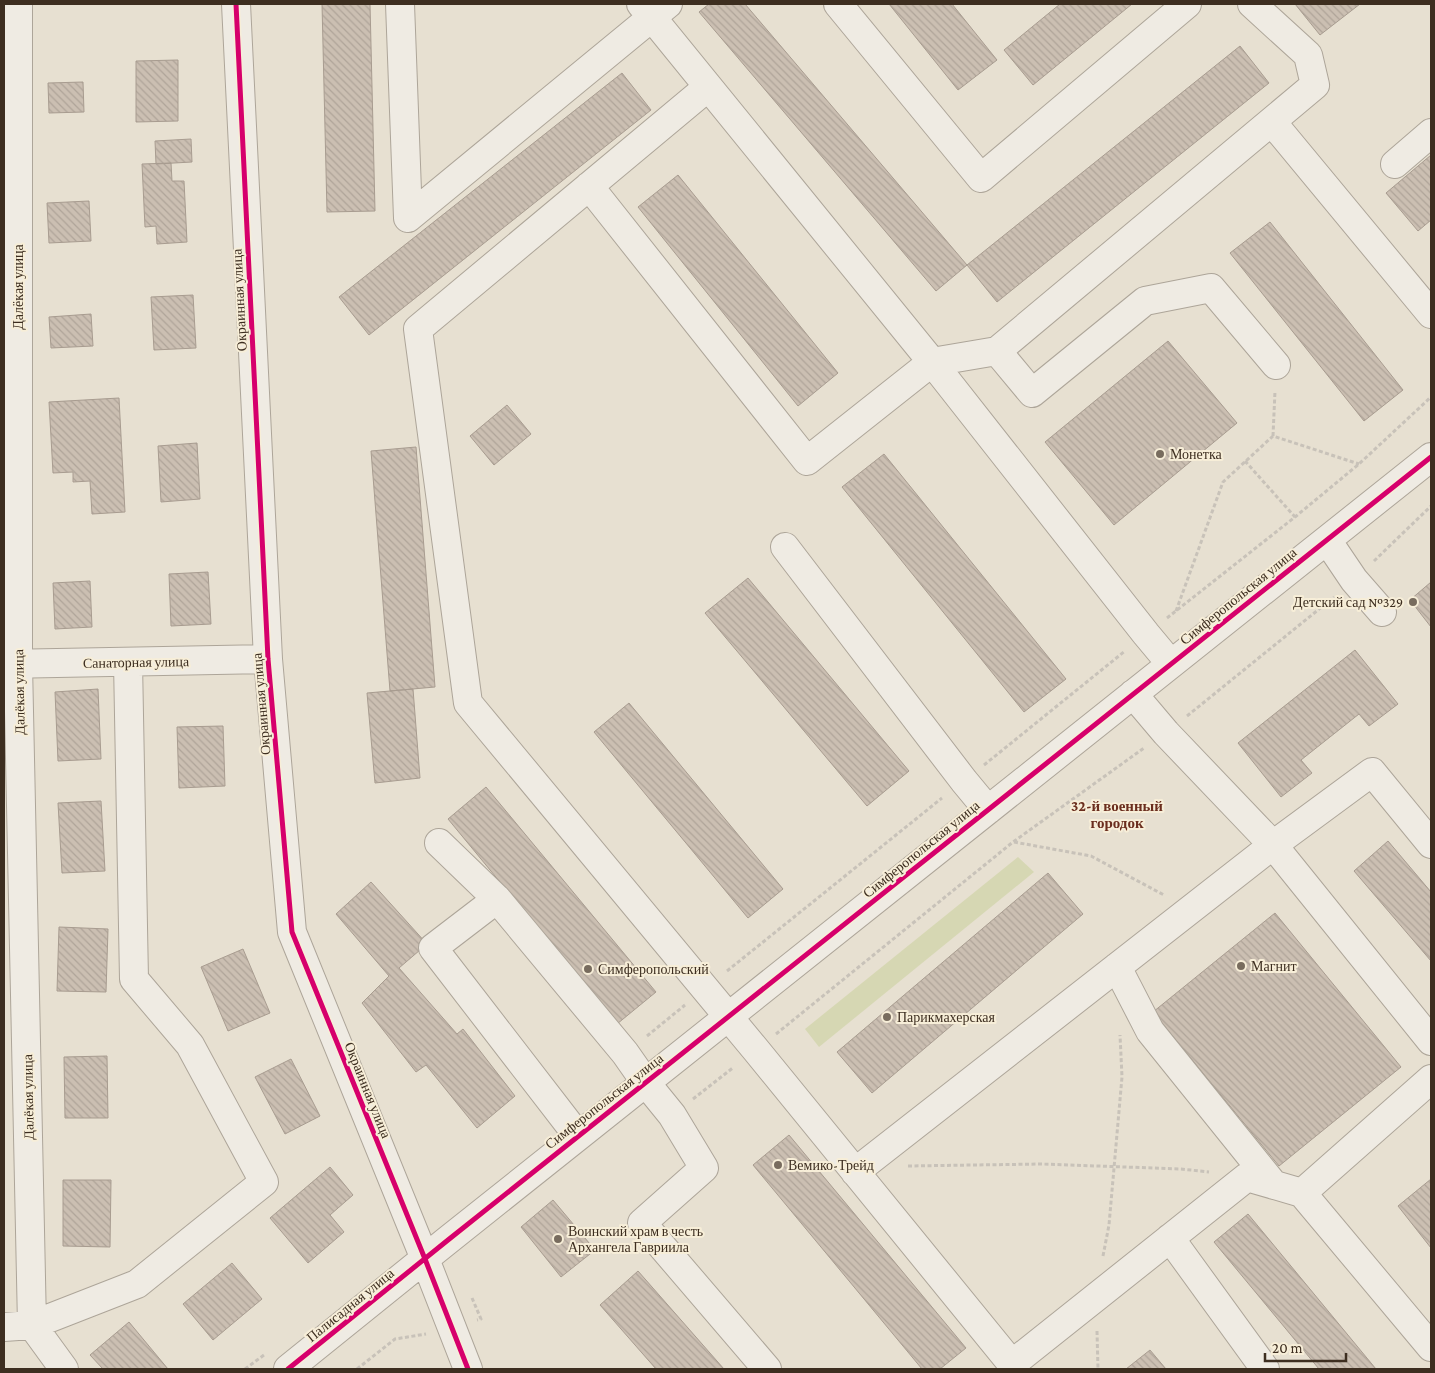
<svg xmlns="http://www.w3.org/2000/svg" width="1435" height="1373" viewBox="0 0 1435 1373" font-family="'Crimson Pro',serif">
<defs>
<pattern id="building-back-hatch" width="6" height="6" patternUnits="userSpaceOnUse" patternTransform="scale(1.25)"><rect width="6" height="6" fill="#cbbfb2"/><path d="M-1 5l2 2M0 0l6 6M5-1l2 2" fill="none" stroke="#afa499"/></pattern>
</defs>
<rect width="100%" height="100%" fill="#e7e0d1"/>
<path fill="#d6d7b3" d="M1018,857l16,15 -215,175 -14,-18z"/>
<path fill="url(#building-back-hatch)" stroke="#a89c90" d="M322,4h48l5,207 -48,1z
M709,4h36l222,261 -31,26 -237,-279z
M889,4h63l45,56 -39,30z
M1060,4h72l-99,81 -29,-35z
M1295,4h65l-40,31z
M1240,46l29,37 -272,219 -30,-37z
M178,60v61l-42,1v-61z
M622,73l29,37 -282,225 -30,-38z
M83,82l1,30 -35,1 -1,-30z
M191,139l1,23 -36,2 -1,-23z
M1431,155v65l-13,11 -32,-38z
M171,163l1,18h12l3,61 -30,2 -1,-18 -11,1 -3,-63z
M678,175l160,198 -40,33 -160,-199z
M89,201l2,40 -42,2 -2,-40z
M1270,222l133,168 -39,31 -134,-168z
M193,295l3,53 -42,2 -3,-53z
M91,314l2,32 -42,2 -2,-31z
M1168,341l69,82 -123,102 -69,-83z
M119,398l6,114 -33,2 -2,-33 -17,1v-10l-20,1 -4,-71z
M507,405l24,29 -37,31 -24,-29z
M197,443l3,56 -39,3 -3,-56z
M416,447l19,240 -45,4 -19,-240z
M884,454l182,225 -42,33 -182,-225z
M208,572l3,52 -40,2 -2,-52z
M748,578l161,193 -42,35 -162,-193z
M90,581l2,46 -37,2 -2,-46z
M1431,582v45l-21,-27z
M1355,650l43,54 -29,22 -10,-12 -58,46 11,13 -31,24 -43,-54z
M98,689l3,70 -43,2 -3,-69z
M413,689l7,89 -45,5 -8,-90z
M629,703l154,186 -35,29 -154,-186z
M223,726l2,60 -46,2 -2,-61z
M486,787l170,205 -39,32 -169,-205z
M101,801l4,70 -43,2 -4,-70z
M1388,841l43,51v69l-77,-90z
M1048,873l35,41 -211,179 -35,-41z
M371,882l56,62 -28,24 58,66 6,-5 52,67 -38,32 -51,-63 -10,7 -54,-69 27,-27 -53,-62z
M1275,913l126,154 -122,99 -126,-154z
M59,927l49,2 -2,63 -49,-1z
M243,949l27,64 -42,18 -27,-64z
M107,1056l1,62h-43l-1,-61z
M291,1059l29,57 -35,18 -30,-57z
M789,1135l177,213 -26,21h-18l-169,-204z
M330,1167l23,28 -23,20 14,17 -36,31 -38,-45z
M1431,1179v69l-33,-42z
M63,1180h48l-1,67 -47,-1z
M553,1200l42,50 -34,27 -40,-50z
M1248,1214l128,155h-57l-105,-127z
M232,1263l30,36 -49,41 -30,-36z
M638,1271l86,98h-68l-56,-64z
M129,1322l39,47h-65l-13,-14z
M1150,1350l16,19h-40z"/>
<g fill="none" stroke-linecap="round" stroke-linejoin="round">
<defs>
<path id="minor" d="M18,4v660l14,661 32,44
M236,4l32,655 24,273 133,327 43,110
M400,4l8,214
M641,4l291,358 65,-11 318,-266 -7,-30 -56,-51
M838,4l143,174 206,-174
M708,87l-290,242 50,374 288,347 260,319
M1272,122l159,192
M1395,164l36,-31
M589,186l218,275 125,-99 214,272 25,30
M408,218l260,-214
M997,351l35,42 113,-92 66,-13 65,77
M1327,540l27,40 28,32
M785,547l179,234 24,29
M4,664l264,-5
M1133,694l33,39 107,112 158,196
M439,843l58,56 128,154 21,30 26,32 32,53 -62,55 125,146
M497,899l-64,49 145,188
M1117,967l33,64 124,154
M855,1172l418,-327 99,-73 59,72
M1302,1193l129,154
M1170,1238l95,131
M4,1327l28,-2 105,-41 127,-102 -74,-137 -56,-66 -6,-317
M1012,1364l235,-187 55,16 129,-114
M288,1369l160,-129 983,-783"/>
</defs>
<use href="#minor" stroke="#ada599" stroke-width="30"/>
<path stroke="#c8c2b9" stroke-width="3" stroke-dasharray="4 2.5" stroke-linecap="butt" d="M1273,436l2,-45
M1245,461l50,56
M1374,561l57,-55
M1176,611l47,-129 50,-46 86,28
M1167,618l128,-101 64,-53 72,-67
M1187,716l147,-119
M984,765l141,-114
M1014,842l77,14 73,39
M727,971l215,-173
M776,1034l237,-192 131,-94
M647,1036l38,-31
M693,1099l41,-32
M908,1166l133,-2 140,5 28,3
M1103,1256l6,-31 13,-148 -2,-42
M472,1298l9,21 -4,1
M1097,1331l1,38
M245,1369l19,-14
M357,1369l38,-30 31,-5"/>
<use href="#minor" stroke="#efebe3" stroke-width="28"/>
<defs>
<path id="cycleway" d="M236,4l32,655 24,273 133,327 43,110
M288,1369l160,-129 983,-783"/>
</defs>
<use href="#cycleway" stroke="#f7eed8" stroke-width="8"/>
<use href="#cycleway" stroke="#d6006c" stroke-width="5"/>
</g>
<g fill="#786c5e" stroke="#f7eed8" stroke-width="2">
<circle cx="1160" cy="454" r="5"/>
<circle cx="1413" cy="602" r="5"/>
<circle cx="1241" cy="966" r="5"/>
<circle cx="588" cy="969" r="5"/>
<circle cx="887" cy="1017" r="5"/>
<circle cx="778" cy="1165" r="5"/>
<circle cx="558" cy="1239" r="5"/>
</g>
<g text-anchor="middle" stroke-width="4" stroke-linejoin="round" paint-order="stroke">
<g font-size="14" fill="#3d2e20" stroke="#f7eed8">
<text transform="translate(18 287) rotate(-90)" y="5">Далёкая улица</text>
<text transform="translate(239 300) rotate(-93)" y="5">Окраинная улица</text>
<text transform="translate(1238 596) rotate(-39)" y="5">Симферопольская улица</text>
<text transform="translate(136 662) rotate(-1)" y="5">Санаторная улица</text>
<text transform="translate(19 692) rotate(-91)" y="5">Далёкая улица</text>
<text transform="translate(261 704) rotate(-95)" y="5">Окраинная улица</text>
<text transform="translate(921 849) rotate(-39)" y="5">Симферопольская улица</text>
<text transform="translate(368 1090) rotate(68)" y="5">Окраинная улица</text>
<text transform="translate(28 1097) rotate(-91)" y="5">Далёкая улица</text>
<text transform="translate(604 1101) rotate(-38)" y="5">Симферопольская улица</text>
<text transform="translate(350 1305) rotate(-39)" y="5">Палисадная улица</text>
</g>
<g font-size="14" fill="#3d2e20" stroke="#f7eed8" text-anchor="start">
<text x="1170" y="459">Монетка</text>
<text x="1403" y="607" text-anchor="end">Детский сад №329</text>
<text x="1251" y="971">Магнит</text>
<text x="598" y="974">Симферопольский</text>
<text x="897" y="1022">Парикмахерская</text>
<text x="788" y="1170">Вемико-Трейд</text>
<text x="568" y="1236">Воинский храм в честь<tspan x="568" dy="16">Архангела Гавриила</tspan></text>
</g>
<g font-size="15" font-weight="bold" fill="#6b2e1e" stroke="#f7eed8">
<text x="1117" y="811">32-й военный<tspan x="1117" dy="17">городок</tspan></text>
</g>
</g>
<rect width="1435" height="1373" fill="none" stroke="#3d2e20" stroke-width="10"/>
<path d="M1265 1353v8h81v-8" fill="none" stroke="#3d2e20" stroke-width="2.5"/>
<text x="1272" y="1353" font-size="15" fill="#3d2e20" stroke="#f7eed8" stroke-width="4" paint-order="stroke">20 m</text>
</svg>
